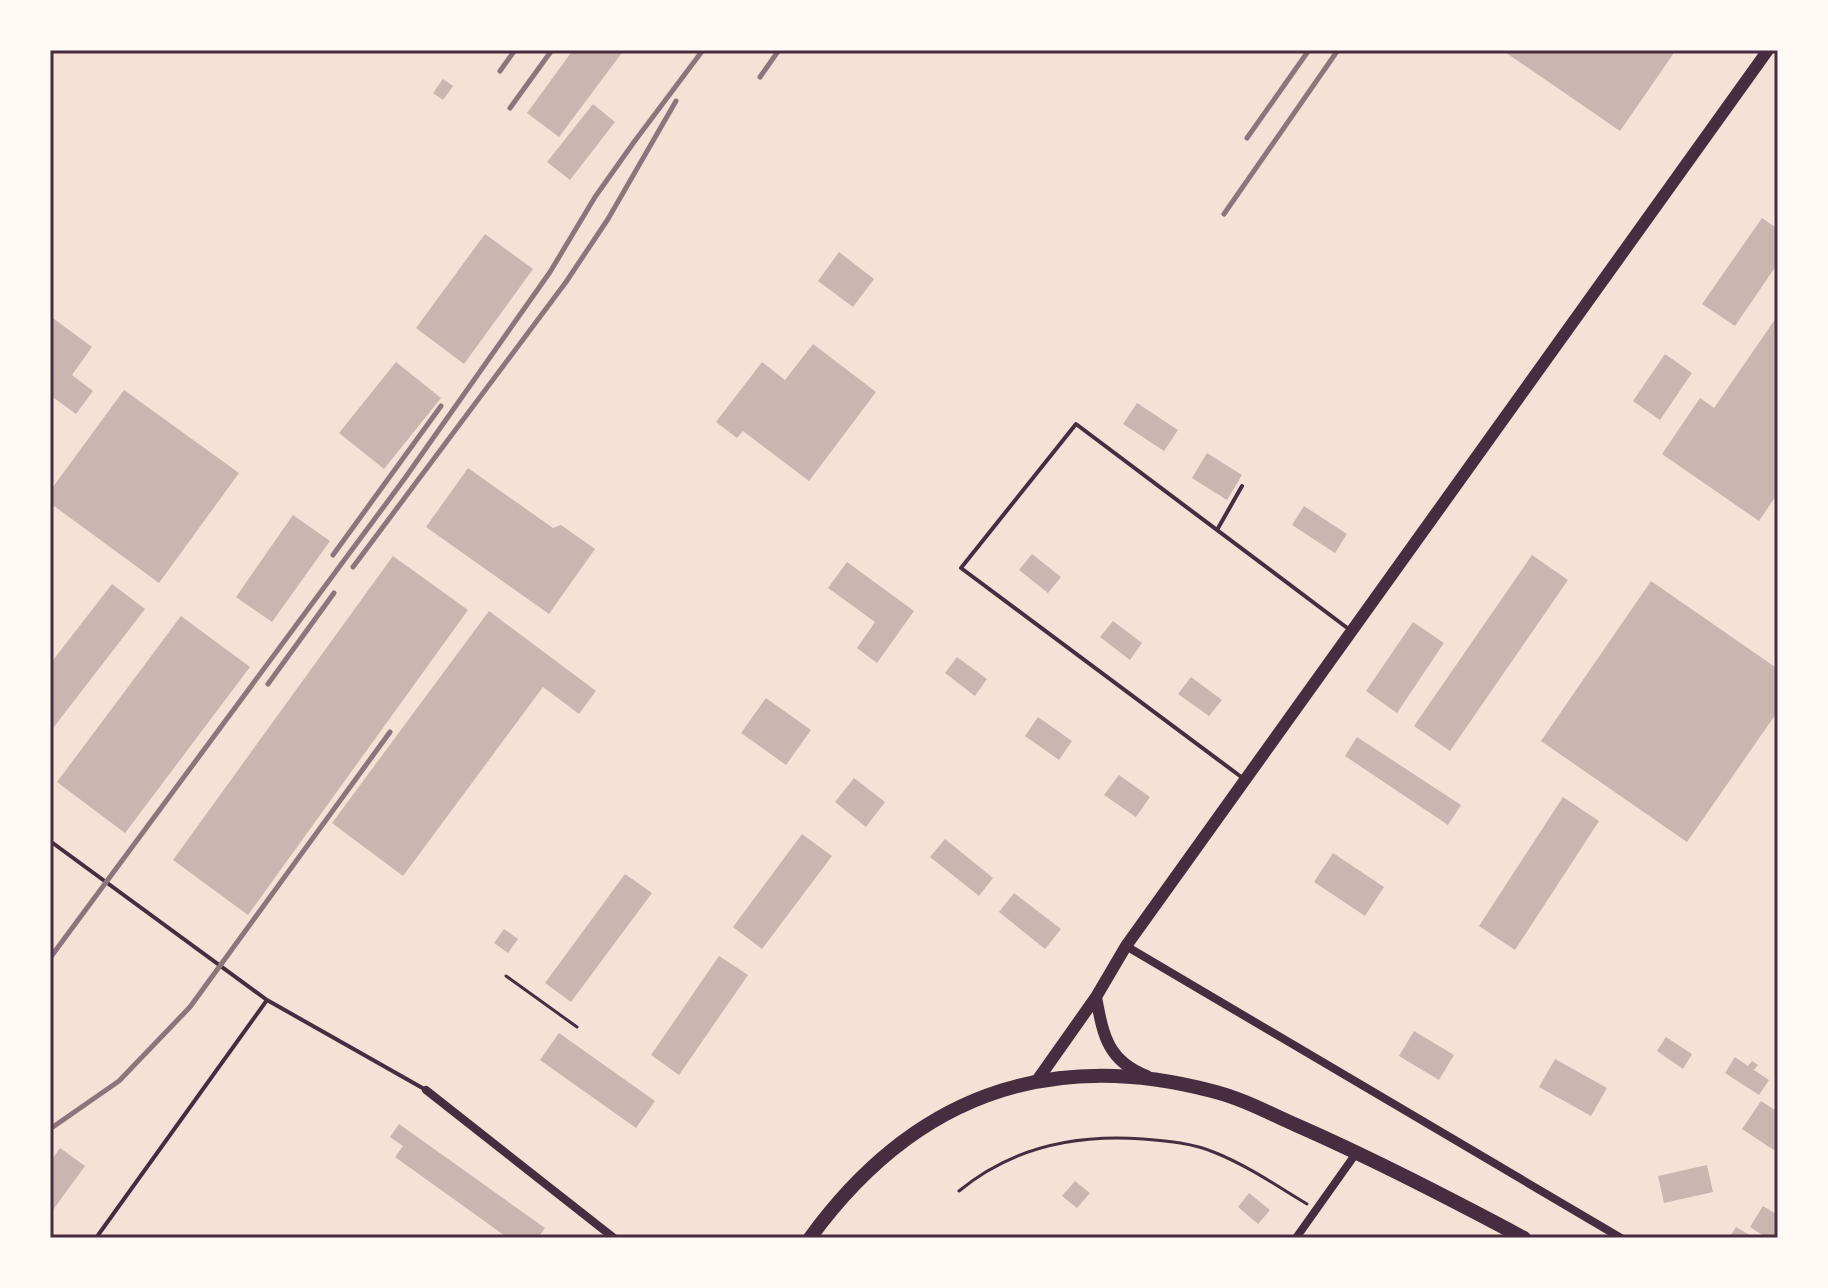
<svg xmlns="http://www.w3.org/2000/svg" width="1828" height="1288" viewBox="0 0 1828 1288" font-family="'PT Serif',serif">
<rect width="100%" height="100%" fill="#f7e1d7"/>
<path fill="#ccb4b1" d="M573,50h51l-65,87 -32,-24z
M1502,50h174l-56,81z
M443,79l10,7 -10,14 -10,-7z
M593,104l22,18 -45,58 -23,-18z
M1762,218l16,11v34l-43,63 -33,-22z
M485,234l48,35 -69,95 -48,-36z
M839,252l35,27 -21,28 -35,-26z
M1778,315v178l-19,28 -97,-67 38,-56 14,10z
M50,316l42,31 -20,28 21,16 -17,23 -26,-19z
M813,344l63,48 -67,89 -66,-50 -6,7 -21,-16 46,-60 23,18z
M1665,354l27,19 -32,47 -27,-19z
M396,362l45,36 -57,71 -45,-36z
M124,390l115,83 -80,110 -109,-80v-12z
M1137,403l41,27 -14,21 -41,-27z
M1207,453l35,22 -15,25 -35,-22z
M468,468l85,60 8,-3 34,24 -46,65 -123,-87z
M1304,506l43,28 -12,19 -43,-28z
M293,515l37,26 -58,81 -36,-25z
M1032,554l29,23 -13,16 -29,-23z
M1532,555l36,25 -118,171 -36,-25z
M393,556l75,54 -220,305 -75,-55z
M847,562l67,49 -37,52 -20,-15 18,-26 -47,-34z
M1651,581l127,88v42l-91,131 -146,-101z
M112,584l33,25 -95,123v-68z
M489,611l107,80 -17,23 -36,-27 -140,189 -71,-53z
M181,616l69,51 -125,166 -68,-51z
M1113,621l29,22 -12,17 -30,-23z
M1413,622l31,21 -47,70 -31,-22z
M957,657l30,22 -12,17 -30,-23z
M1191,677l31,23 -13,16 -31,-22z
M766,698l45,32 -25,35 -45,-32z
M1038,717l34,24 -13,19 -34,-24z
M1357,737l104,68 -13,20 -103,-69z
M1119,775l31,22 -14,20 -32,-22z
M854,778l31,24 -19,25 -31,-25z
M1563,797l36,24 -84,129 -36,-24z
M802,834l30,22 -70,93 -29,-22z
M945,839l48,39 -14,18 -49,-39z
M1333,853l51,34 -19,29 -51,-34z
M625,874l27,19 -81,109 -26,-19z
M1014,893l47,36 -16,20 -46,-37z
M504,929l14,10 -10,14 -14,-10z
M719,956l29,19 -69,100 -28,-20z
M1414,1031l40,24 -15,25 -40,-24z
M559,1033l96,68 -19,27 -96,-68z
M1666,1037l26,17 -9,15 -26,-18z
M1735,1057l13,9 4,-5 6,4 -4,5 15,10 -10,15 -34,-22z
M1555,1059l52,29 -16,28 -52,-29z
M1761,1101l17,11v41l-36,-24z
M399,1124l146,104 -7,10h-30l-113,-81 8,-11 -13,-9z
M60,1148l25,18 -35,48v-52z
M1707,1165l6,27 -49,11 -6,-27z
M1075,1181l15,12 -13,15 -15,-12z
M1249,1193l21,17 -12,14 -20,-17z
M1763,1206l15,9v23h-11l-17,-11z
M1736,1227l19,11h-26z"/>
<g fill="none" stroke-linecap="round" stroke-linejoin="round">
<path stroke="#4a2c40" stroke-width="3" d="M506,976l71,51
M959,1191c53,-44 117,-57 184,-52 25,2 50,4 73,14 32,13 61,33 91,51"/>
<path stroke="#4a2c40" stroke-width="4" d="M1217,530l25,-44
M1244,779l-283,-211 115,-144 274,206
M50,841l217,159 159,90
M96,1238l171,-238"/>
<path stroke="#4a2c40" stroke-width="8" d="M1126,946l495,292
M426,1090l188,148
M1296,1238l61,-86"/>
<path stroke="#4a2c40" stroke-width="12" d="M1096,997c7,37 11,64 51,79
M1036,1082l60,-85 30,-51 642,-896"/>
<path stroke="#4a2c40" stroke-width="14" d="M810,1238c101,-139 235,-191 402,-147 29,7 57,22 84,34 78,34 153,73 228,113"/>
<path stroke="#8f747c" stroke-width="5" d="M500,71l15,-21
M760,77l19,-27
M510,108l42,-58
M1247,138l62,-88
M1224,214l114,-164
M333,555l108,-149
M353,567l213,-285 42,-63 68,-118
M268,684l66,-91
M50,958l355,-480 145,-206 45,-75 39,-55 69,-92
M50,1129l69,-48 71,-74 200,-275"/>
</g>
<rect width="1828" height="1288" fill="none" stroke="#fffaf5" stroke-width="104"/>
<rect x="52" y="52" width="1724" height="1184" fill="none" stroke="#4a2c40" stroke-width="3"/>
</svg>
